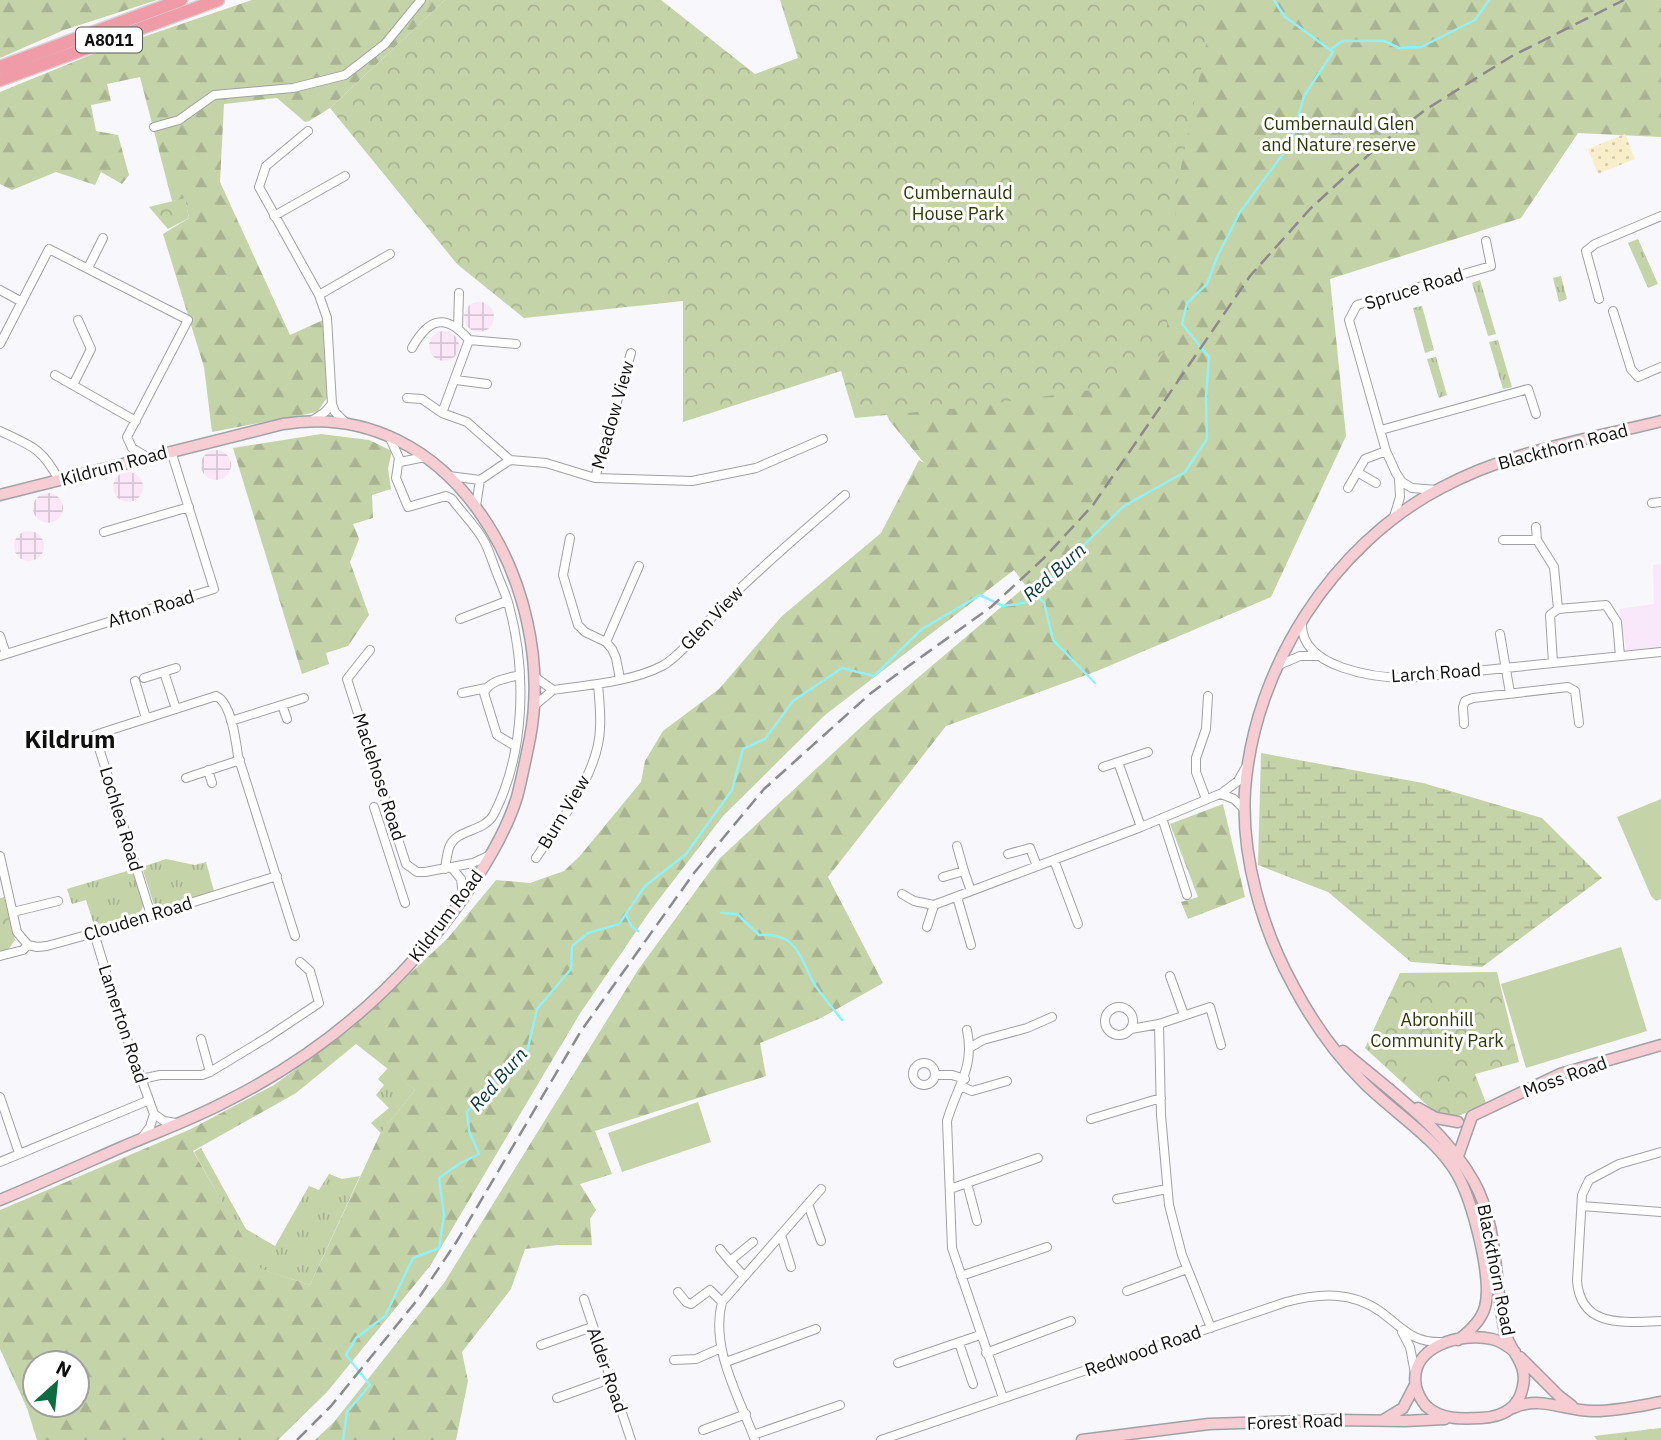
<svg xmlns="http://www.w3.org/2000/svg" width="1661" height="1440" viewBox="0 0 1661 1440" font-family="'IBM Plex Sans',sans-serif">
<defs>
<pattern id="industrial-grid" width="8" height="8" patternUnits="userSpaceOnUse" patternTransform="scale(1.75)"><rect width="8" height="8" fill="#fbe7f8"/><path d="M0 4h8M4 0v8" fill="none" stroke="#d6c5d4"/></pattern>
<pattern id="grass-tufts" width="24" height="20" patternUnits="userSpaceOnUse" patternTransform="scale(1.75)"><rect width="24" height="20" fill="#c5d3a9"/><path d="M3 7l-1-3M5 7V3M7 7l1-3M15 17l-1-3M17 17v-4M19 17l1-3" fill="none" stroke="#a8b490"/></pattern>
<pattern id="forest-firs" width="22" height="20" patternUnits="userSpaceOnUse" patternTransform="scale(1.75)"><rect width="22" height="20" fill="#c5d3a9"/><path d="M5 1l3.5 6h-7zM16 11l3.5 6h-7z" fill="#a8b490"/></pattern>
<pattern id="wetland-marsh" width="20" height="14" patternUnits="userSpaceOnUse" patternTransform="scale(1.75)"><rect width="20" height="14" fill="#c5d3a9"/><path d="M1 5h8M5 5V1M11 12h8M15 12V8" fill="none" stroke="#a8b490"/></pattern>
<pattern id="sand-dots" width="8" height="8" patternUnits="userSpaceOnUse" patternTransform="scale(1.75)"><rect width="8" height="8" fill="#f8eec9"/><path d="M2 2h.1M6 6h.1" fill="none" stroke="#d4cbac" stroke-width="1.8" stroke-linecap="round"/></pattern>
<pattern id="park-crowns" width="20" height="18" patternUnits="userSpaceOnUse" patternTransform="scale(1.75)"><rect width="20" height="18" fill="#c5d3a9"/><path d="M2 6a3 3 0 1 1 6 0M12 15a3 3 0 1 1 6 0" fill="none" stroke="#a8b490"/></pattern>
</defs>
<rect width="100%" height="100%" fill="#f7f7fc"/>
<path fill="#f9e8f9" d="M1661,564v86l-34,3 -8,-44 35,-5 -1,-39z"/>
<path fill="url(#industrial-grid)" d="M464 317a15 15 0 1 1 30 0a15 15 0 1 1-30 0Z
M429 346a15 15 0 1 1 30 0a15 15 0 1 1-30 0Z
M201 465a15 15 0 1 1 30 0a15 15 0 1 1-30 0Z
M113 487a15 15 0 1 1 30 0a15 15 0 1 1-30 0Z
M33 508a15 15 0 1 1 30 0a15 15 0 1 1-30 0Z
M14 546a15 15 0 1 1 30 0a15 15 0 1 1-30 0Z"/>
<path fill="url(#grass-tufts)" d="M1638,239l20,45 -10,4 -20,-45z
M1561,276l6,23 -8,3 -6,-24z
M1480,280l16,54 -8,2 -16,-53z
M1422,306l12,44 -9,3 -12,-45z
M1498,340l14,47 -9,2 -14,-47z
M1436,357l11,38 -8,3 -12,-39z
M166,859l29,6 11,-3 8,29 -53,17 -7,-3 -12,-38z
M127,871l1,3 6,-1c3,9 10,22 9,32 0,14 -37,20 -48,23l-9,-28 -14,4 -5,-15z
M388,1068l27,22 -34,43 -10,-10 18,-15 -13,-13 8,-10 -6,-6z
M201,1148l45,81 29,17 34,-60 10,4 10,-16 13,5 18,-3 -50,109 -50,-16 -66,-117z"/>
<path fill="url(#forest-firs)" fill-rule="evenodd" d="M0,0h157l-93,30 -64,28z
M252,0h193l-115,108 -21,13 -4,1 -28,-24 -53,6 -4,78 70,153 33,-15 4,78 -10,14 -105,20 -8,-65 -41,-133 26,-16 -4,-19 -13,2 -32,-124 -33,7 4,17 -20,4 5,26 22,4 11,40 -7,9 -21,-12 -6,13 -39,-13 -44,18 -12,-6v-92l93,-38z
M1074,0h587v137l-83,-4 -57,85 -191,61 16,157 -75,161 -174,74 -151,55 -118,151 55,106 -62,35 -61,25 6,33 -171,55 17,43 -32,10 16,26 -6,9 2,26h-34l-33,4 -14,40 -49,63 6,29 -12,59h-141l19,-18 110,-139 194,-313 81,-111 155,-144 152,-129 -12,-16 -189,145 -102,101 -73,95 -71,104 -149,251 -103,126 -49,48h-241l-10,-32 -27,-59v-139l191,-81 83,-44 77,-56 97,-91 48,-58 34,3 34,-12 15,-14 62,-75 4,-21 18,-30 56,-42 63,-73 99,-83 38,-73 5,3 -35,-43 -37,-97zM356,1044l59,46 -35,44 -70,151 -49,-16 -68,-118 103,-58zM35,1363h42v42h-42z
M321,434l48,6 23,11 -4,17 3,21 -19,6 1,23 -20,6 6,15 -9,23 19,53 -21,31 -22,7 3,11 -27,10 -69,-226z
M1223,804l22,93 -57,22 -7,-17 17,-5 -28,-73z
M1661,1428v12h-64l-3,-4z"/>
<path fill="url(#wetland-marsh)" d="M1261,753l162,30 119,35 60,60 -120,89 -71,-5 -83,-70 -70,-27z"/>
<path fill="url(#sand-dots)" d="M1625,134l10,25 -37,15 -10,-25z"/>
<path fill="url(#park-crowns)" d="M445,0h216l94,74 43,-16 -18,-58h435l-37,182 -13,170 -52,35 -154,21 -104,10 -14,-47 -158,51v-121l-159,17 -67,-54 -127,-156z
M185,198l4,20 -21,11 -19,-22z
M4,897l11,43 -7,10 -8,1v-53z
M1497,972l22,90 -44,12 11,29 -25,12 -21,2 -75,-69 35,-75z"/>
<path fill="#c5d3a9" d="M1661,799v100l-5,2 -5,-5 -34,-79z
M1621,947l26,84 -121,37 -25,-84z
M1417,1029l4,17 -33,6 -3,-17z
M1428,1050l6,19 -4,13 -14,3 -19,-15 -1,-15z
M698,1102l13,40 -89,30 -14,-39z"/>
<g fill="none" stroke-linecap="round" stroke-linejoin="round">
<path stroke="#92f1f6" stroke-width="2.5" d="M1330,50l12,-9h42l15,7 22,-1 54,-27 14,-20
M1034,594l10,8 9,38 42,43
M721,913l16,1 22,21c35,-3 40,18 53,45 7,13 20,27 30,40
M626,915l6,12 6,4
M343,1440l4,-28 23,-27 -24,-30 10,-17 29,-22 28,-58 26,-10 5,-33 -5,-37 20,-14 20,-10 -10,-23 -2,-19 23,-27 37,-33 10,-43 34,-40 1,-23 16,-13 31,-9 26,-38 41,-32 46,-64 11,-41 22,-10 28,-38 49,-33 32,8 48,-47 58,-34 23,11 21,-3 100,-97 61,-34 22,-33 -1,-42 3,-40 -27,-33 5,-21 20,-19 10,-27 23,-45 51,-69 13,-47 29,-44 -49,-36 -10,-16"/>
<defs>
<path id="street" d="M154,127l25,-7 35,-25 79,-7 52,-13 40,-31 36,-44
M308,131l-42,35 -7,21 60,108 8,23 5,86 3,8 12,12
M274,216l71,-40
M88,268l15,-30
M0,290l22,12
M319,295l71,-41
M1599,299l-13,-48 9,-7 66,-28
M1613,311l18,58 7,8 23,-10
M458,327l1,-34
M469,340l47,4
M0,344l49,-95 139,71 -61,117 5,11 15,9
M412,348c16,-29 33,-36 57,-8l-27,73
M55,375l81,46
M456,380l31,4
M73,385l18,-36 -13,-29
M407,398l15,1 20,14 25,9 43,38
M313,420l12,-8 7,-8
M1381,430l147,-41 8,25
M0,431c32,15 42,17 59,49
M389,436l10,22 -3,20 12,29 38,-11 6,3c10,14 24,27 32,42 5,9 8,20 12,30 4,11 10,23 13,35 18,66 16,147 -15,208 -10,19 -38,14 -45,34 -2,6 -3,14 -4,21
M400,462l25,-5
M1357,472l19,11
M449,476l31,4 30,-20 36,3 49,15 97,3 64,-13 67,-29
M595,478l36,-125
M1348,488l17,-29 21,-8
M1437,490l-25,-2 -10,-6 -6,-9 -10,-22 -37,-131 8,-15 134,-39 -5,-25
M1652,503l9,-1
M476,506l4,-26
M1394,517l6,-20 -1,-18
M1536,527l1,13 17,27 4,42
M104,532l85,-25
M570,538l-7,37 15,50 7,7 21,10 6,7 4,9 4,21
M1503,540h34
M460,619l47,-18
M1302,625c0,43 73,53 106,53l253,-26
M1500,634l10,59
M0,636l6,18
M606,642l33,-76
M370,650l-23,29 59,185 11,8h8l48,-9 15,-7
M0,656l214,-67 -43,-138
M1553,663l-3,-48 8,-6 48,-4 11,17 3,34
M1279,665l21,-9h18
M164,672l12,37
M535,677l18,13c34,-5 78,-8 109,-24 19,-10 47,-47 64,-64 38,-38 79,-72 119,-107
M144,678l32,-10
M135,681l11,37
M462,693l24,-5
M282,705l5,14
M534,706l19,-16
M231,721l73,-23
M1464,724l-1,-17 2,-6 8,-3 95,-11 7,4 4,32
M515,746l-18,-11 -13,-42c5,-13 24,-15 36,-18
M1118,762l23,65
M1103,767l45,-15
M208,770l4,13
M186,778l54,-18
M1221,794l13,5 11,11
M1206,799l-10,-27v-14l10,-29 2,-33
M374,807l31,96
M1162,818l25,77
M957,846l7,25
M1008,854l22,-6 7,18
M0,856l17,76 11,13
M536,858c24,-36 63,-85 64,-130 1,-15 -1,-30 -2,-44
M1054,860l24,64
M452,868l9,11 2,18
M943,877l21,-6 7,20
M902,894l12,7 20,4 207,-78 81,-34 16,-12 9,-16
M957,897l14,48
M13,912l45,-11
M151,915l-56,-180 121,-39c15,6 20,45 22,60l57,180
M927,927l7,-22
M94,933l27,89 33,92 -4,13 -9,12
M0,956l23,-6 5,-5 9,2 10,-1 47,-13 183,-57
M1170,976l14,39
M1105 1021a14 14 0 1 1 28 0a14 14 0 1 1-28 0Z
M1159,1024l2,91 8,90 13,50 29,73
M1131,1029l28,-5 51,-17 11,38
M967,1030c8,38 -10,56 -20,91l5,127 51,150
M201,1039l9,33
M971,1047l12,-7 44,-12 25,-11
M913 1074a11 11 0 1 1 22 0a11 11 0 1 1-22 0Z
M936,1075h16l13,4
M141,1079l19,-4h42l8,-3 58,-35 51,-34 -9,-32 -10,-9
M961,1086l11,5 35,-10
M0,1097l19,56
M154,1114l10,7 12,2
M1091,1119l70,-21
M1661,1152l-42,12 -30,16 -7,15 -5,86c4,48 48,41 84,40
M0,1162l147,-61
M967,1183l10,38
M950,1189l88,-31
M1117,1199l50,-10
M808,1204l13,37
M1582,1206l79,6
M781,1235l10,32
M720,1249l10,12
M743,1275l-13,-14 23,-19
M961,1276l86,-29
M1127,1291l60,-22
M678,1292l8,10 5,2 19,-14 12,12
M584,1299l47,141
M1402,1332l8,15 5,26
M959,1343l14,41
M541,1345l51,-18
M986,1353l85,-32
M674,1360l22,-1 25,-11
M726,1362l90,-33
M898,1363l82,-28
M557,1398l53,-19
M703,1430l43,-16
M753,1435l87,-30
M755,1440c-16,-43 -45,-92 -33,-138l99,-113
M881,1440l405,-138c34,-9 66,-11 95,10 23,17 31,31 62,30"/>
<path id="secondary" d="M0,495l283,-71c171,-28 275,165 247,314 -4,19 -8,40 -13,59 -16,52 -63,118 -99,158 -53,60 -119,110 -191,146 -34,18 -70,31 -105,46 -41,18 -81,36 -122,53
M1343,1051c46,39 101,77 131,131 25,45 20,101 31,150 5,20 23,31 18,54 -4,23 -21,31 -42,32 -19,1 -40,2 -55,-12 -5,-6 -8,-12 -10,-19 -8,-41 45,-55 76,-48 9,2 16,7 23,13
M1418,1108l18,10 22,4
M1456,1162l16,-46 88,-42 101,-29
M1458,1340c11,-8 23,-19 27,-33 8,-29 -13,-107 -28,-133 -21,-36 -64,-62 -93,-91 -27,-27 -52,-62 -70,-96 -32,-58 -53,-130 -49,-197 9,-123 88,-245 196,-302 68,-37 145,-48 220,-67
M1520,1357l39,39 13,10
M1513,1408c29,-13 53,4 82,3 22,0 44,-5 66,-9
M1385,1419l18,-11 12,-23
M1082,1440l127,-16 126,-4 70,1 40,-2"/>
<path id="primary" d="M0,67l181,-67
M0,80l218,-80"/>
</defs>
<use href="#street" stroke="#a0a1a5" stroke-width="10"/>
<use href="#secondary" stroke="#a0a1a5" stroke-width="13"/>
<use href="#primary" stroke="#d4d4d4" stroke-width="15"/>
<use href="#street" stroke="#fff" stroke-width="8"/>
<use href="#secondary" stroke="#f7cdd4" stroke-width="10"/>
<use href="#primary" stroke="#ef9ba8" stroke-width="12"/>
<path stroke="#8b8b8e" stroke-width="2.5" stroke-dasharray="14 7" stroke-linecap="butt" d="M297,1440l34,-34 87,-107 39,-58 124,-210 113,-158 70,-84 107,-96 120,-86 54,-50 48,-52 157,-229 60,-67 66,-61 49,-38 87,-54 112,-56"/>
</g>
<g text-anchor="middle" stroke-width="6" stroke-linejoin="round" paint-order="stroke">
<rect fill="#fff" stroke="#585858" stroke-width="2" x="76" y="27.5" width="66" height="25" rx="5"/>
<g font-size="16" font-weight="bold" fill="#101011">
<text x="109" y="46">A8011</text>
</g>
<g font-size="18" fill="#2d3907" stroke="#fff">
<text x="1339" y="130">Cumbernauld Glen<tspan x="1339" dy="21">and Nature reserve</tspan></text>
<text x="958" y="199">Cumbernauld<tspan x="958" dy="21">House Park</tspan></text>
<text x="1437" y="1026">Abronhill<tspan x="1437" dy="21">Community Park</tspan></text>
</g>
<g font-size="18" fill="#101011" stroke="#fff">
<text transform="translate(1414 289) rotate(-17)" y="6">Spruce Road</text>
<text transform="translate(613 415) rotate(-74)" y="6">Meadow View</text>
<text transform="translate(1563 447) rotate(-15)" y="6">Blackthorn Road</text>
<text transform="translate(114 466) rotate(-15)" y="6">Kildrum Road</text>
<text transform="translate(151 609) rotate(-17)" y="6">Afton Road</text>
<text transform="translate(712 618) rotate(-46)" y="6">Glen View</text>
<text transform="translate(1436 673) rotate(-4)" y="6">Larch Road</text>
<text transform="translate(379 777) rotate(72)" y="6">Maclehose Road</text>
<text transform="translate(564 812) rotate(-59)" y="6">Burn View</text>
<text transform="translate(121 819) rotate(73)" y="6">Lochlea Road</text>
<text transform="translate(446 916) rotate(-53)" y="6">Kildrum Road</text>
<text transform="translate(138 919) rotate(-17)" y="6">Clouden Road</text>
<text transform="translate(123 1024) rotate(72)" y="6">Lamerton Road</text>
<text transform="translate(1565 1077) rotate(-20)" y="6">Moss Road</text>
<text transform="translate(1496 1270) rotate(79)" y="6">Blackthorn Road</text>
<text transform="translate(1143 1351) rotate(-19)" y="6">Redwood Road</text>
<text transform="translate(607 1370) rotate(71)" y="6">Alder Road</text>
<text transform="translate(1295 1422) rotate(-2)" y="6">Forest Road</text>
</g>
<g font-size="19" font-style="italic" fill="#08373a" stroke="#fff">
<text transform="translate(1054 572) rotate(-42)" y="7">Red Burn</text>
<text transform="translate(498 1079) rotate(-49)" y="7">Red Burn</text>
</g>
<g font-size="24" font-weight="bold" fill="#101011" stroke="#fff">
<text x="70" y="748">Kildrum</text>
</g>
</g>
<g transform="translate(56 1384) rotate(27)"><circle r="33" fill="#ffffff" stroke="#9f9fa0" stroke-width="2"/>
<path d="M0-5L12 26L0 18L-12 26Z" fill="#0c6b40"/>
<text y="-10" font-size="19" font-weight="bold" text-anchor="middle" fill="#101011">N</text>
</g>
</svg>
